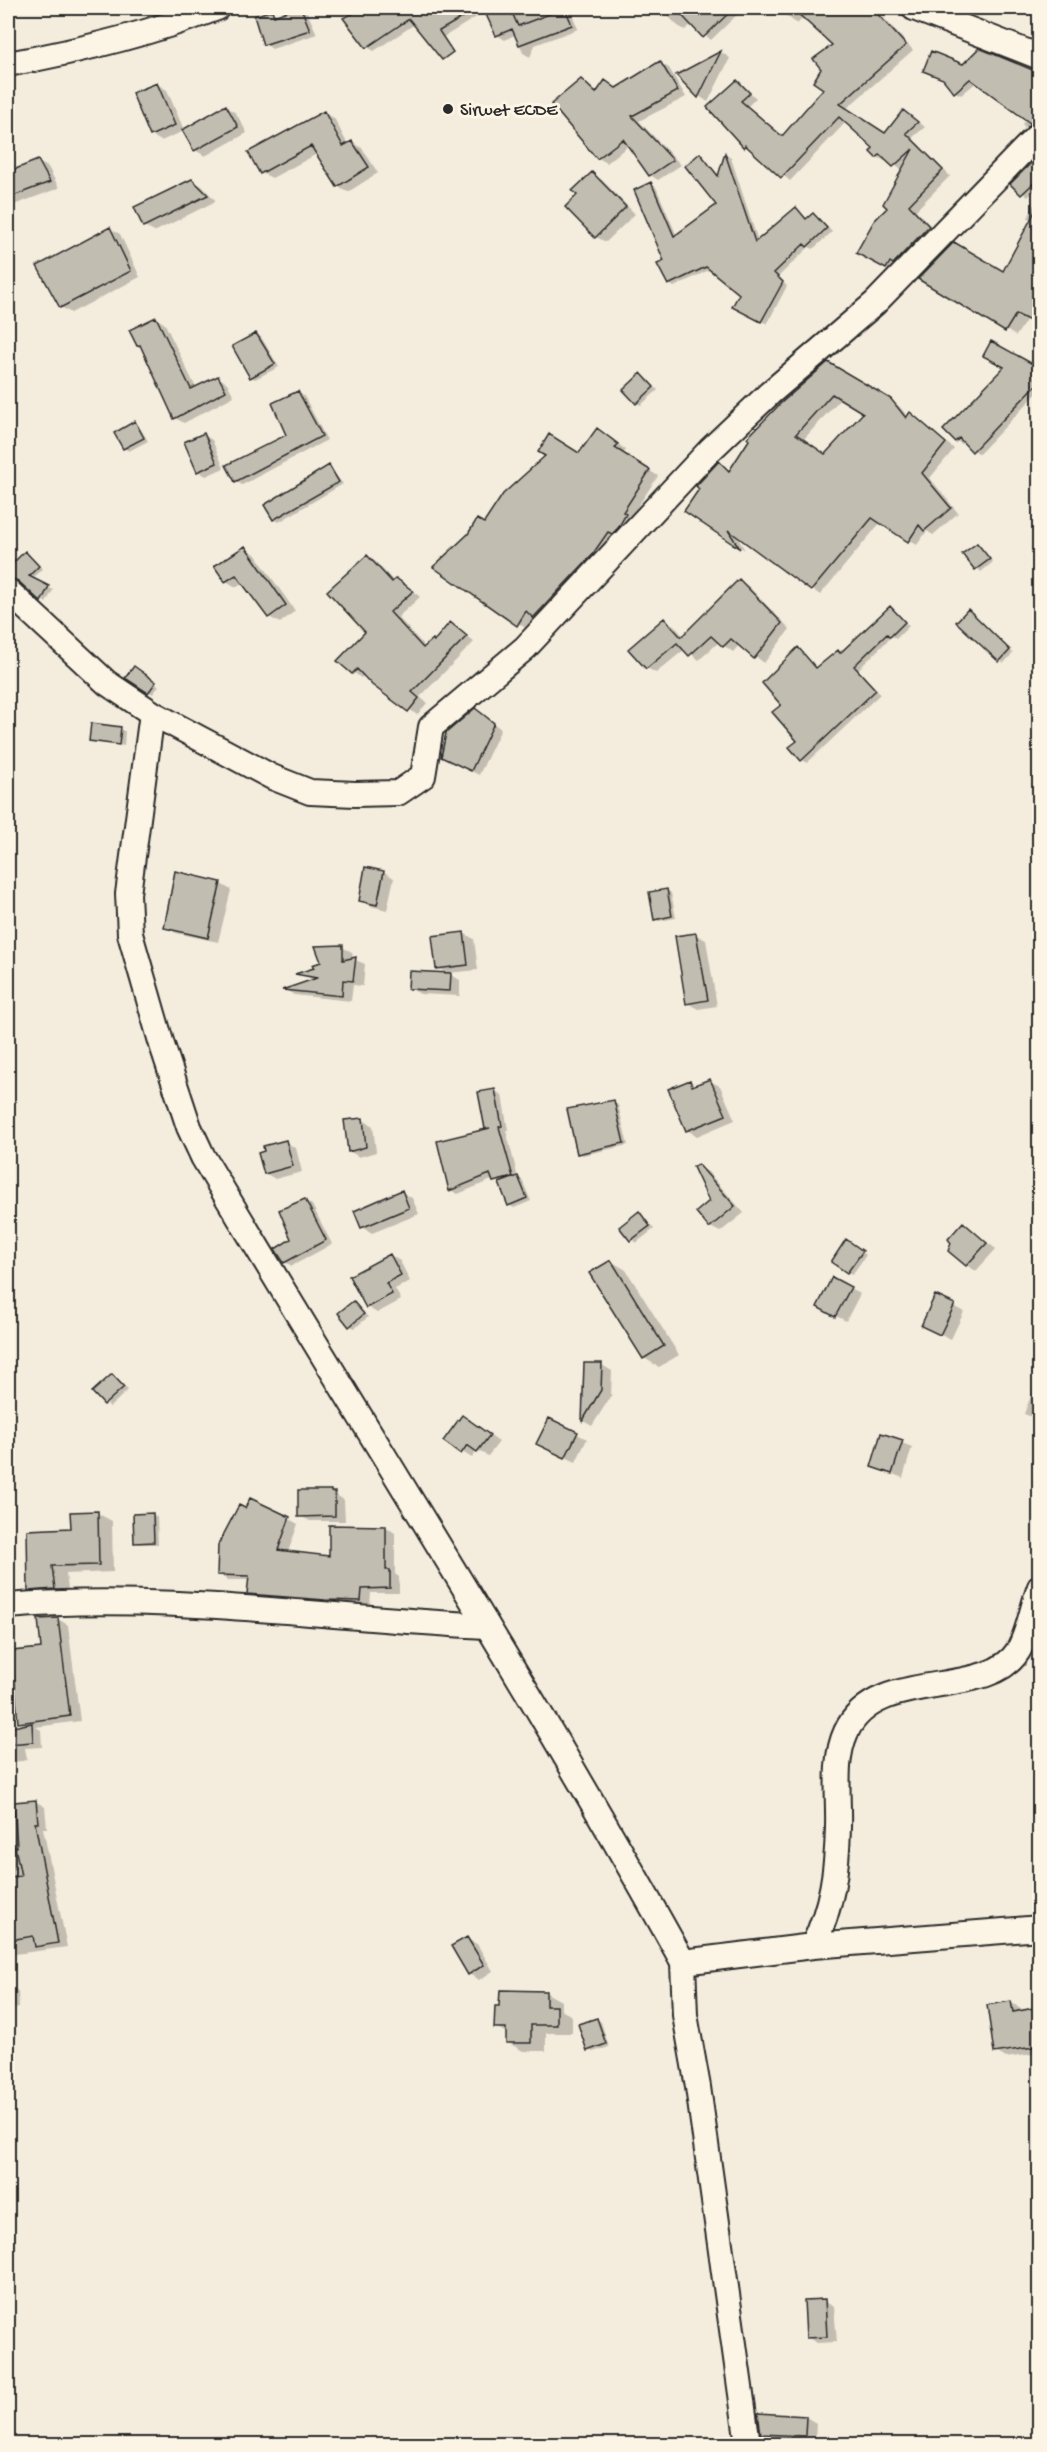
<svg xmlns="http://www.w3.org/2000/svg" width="1047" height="2452" viewBox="0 0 1047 2452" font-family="'Gochi Hand',sans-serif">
<rect width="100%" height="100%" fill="#f4edde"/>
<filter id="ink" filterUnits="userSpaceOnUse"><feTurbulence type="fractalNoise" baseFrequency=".0167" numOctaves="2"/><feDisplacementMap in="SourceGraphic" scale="12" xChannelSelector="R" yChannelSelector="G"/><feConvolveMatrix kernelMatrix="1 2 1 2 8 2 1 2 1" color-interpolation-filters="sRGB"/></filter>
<g filter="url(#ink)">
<path fill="#0003" fill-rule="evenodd" d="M150,8h35l-18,16 -15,-9z
M300,8l7,4 10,22 -45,15 -7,-5 -9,-27 16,-5 7,3z
M368,8h185l-3,7 15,-5 7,4 6,15 -43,16 -5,12 -7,-4 -7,-19 -11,6 -8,-5 -11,-24 -52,32 -19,-19 -41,27 -7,-4 -21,-29z
M673,8h71l-33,32 -19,-16 -7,6 -7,-4 -12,-12z
M777,8h69l8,6 22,-1 8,5 29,32 -67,59 39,26 19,-23 7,4 14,11 -13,11 38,38 -34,34 20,22 -42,41 -36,-21 31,-44 14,-37 -16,-11 -2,1 -8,-4 -2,-9 -29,-26 -56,59 -37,-31 -8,-3 -36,-39 29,-26 18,16 -8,8 35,31 42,-49 9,-43 -30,-28 -7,7z
M955,8h85v7h-72z
M721,52l9,6 -22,44 -9,-6 -20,-21z
M660,63l9,5 17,29 -47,24 42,44 -23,15 -8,-5 -21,-30 -22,18 -9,-5 -17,-77 17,12 19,-3z
M963,65l77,11v48l-9,7 -6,-4 -3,-3 4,-5 -49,-37 -16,13 -6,-3z
M157,84l10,6 17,40 42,-23 10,6 11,20 -42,23 -10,-6 -11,-19 -23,10 -10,-6z
M324,113l10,5 14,27 4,-2 10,5 16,25 -30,19 -10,-6 -21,-32 -45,24 -10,-5z
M1040,154v32l-12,11 -16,-13z
M700,155l20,21 6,-21 5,3 27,83 38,-32 12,11 5,-5 6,3 13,14 -19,17 -4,-2 -31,30 9,9 -20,38 -33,-18 7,-12 -30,-25 -37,18 -5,-3 -18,-100 5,3 21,49 41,-31z
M38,162l10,5 11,21 -45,17 -6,-4v-28z
M592,174l10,6 33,34 -29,28 -10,-5 -17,-42z
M191,180l11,6 14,15 -62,31 -10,-6z
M1036,200l4,1v124l-13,-6 -11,17 -96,-57 84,-6 28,-53 -4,-2z
M110,229l10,5 20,43 -69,36 -10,-6z
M156,318l9,6 31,64 22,-11 9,6 7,13 -50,27 -9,-5 -33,-71 -4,-2z
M256,335l5,2 18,30 -24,12 -4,-2z
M828,364l71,42 9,11 2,-3 9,5 35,30 -24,29 28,35 -25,22 -6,-4 -10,14 -36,-23 -61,73 -85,-61 10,16 -59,-39 33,-48 11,8zM841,398l24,14 -39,44 -23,-16z
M1040,370v20l-61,64 -15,-13 -2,3 -6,-3 -11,-11z
M641,374l17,16 -17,15 -4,-2z
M297,393l7,3 23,44 -85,45 -6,-4 52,-45z
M135,423l4,3 9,15 -19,10 -5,-3z
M204,435l8,5 12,28 -18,8 -8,-5z
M606,435l20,15 -3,4 35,22 -28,42 -88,104 -8,-5 -7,12 -92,-62 50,-42z
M329,467l14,17 -64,38 -5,-3z
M977,545l16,17 -12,10 -16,-18z
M245,548l10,6 40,57 -15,12 -11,-6 -26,-35 -7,5 -10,-6z
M8,552l9,9 12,-5 14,13 -11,10 21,11 -7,13 -27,-23h-11z
M367,557l9,5 18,20 3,-3 8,5 15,13 -22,20 28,31 9,-6 15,-18 24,18 -54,55 7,6 -10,12 -52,-40 -4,3 -22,-17 28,-29z
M739,580l9,6 42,43 -26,34 -24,-19 -7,8 -14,-10 -20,18 -14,-11 -29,24 -9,-5 17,-48 10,5 10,12z
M890,608l19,18 -13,13 -4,-3 -34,34 22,24 -73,69 -5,-3 -3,-19 -16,-36 15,-56 20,19 20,-16 3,2z
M973,614l40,39 -9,10 -4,-3z
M139,671l20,15 -6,8 -25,-16z
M476,710l25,19 -22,46 -28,-14z
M92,725l33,6 -1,15 -34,-6z
M384,872l10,6 -7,32 -17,-4 -10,-6z
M176,873l45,11 10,6 -13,52 -42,-9 -10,-5z
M667,890l4,3 5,25 -17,3 -4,-2z
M464,933l10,6 4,31 -30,3 12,7v16l-40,-2 -10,-6 39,-14 -12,-6z
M696,935l10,5 11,66 -19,3 -11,-6z
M342,947l10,5 1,7 12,5 -2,22 -10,-1 -2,16 -57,-6 -8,-5 29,-10 -16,-6 17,-5z
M689,1081l8,5 13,-5 10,5 15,34 -38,16 -10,-6z
M495,1091l7,4 6,35h-2l12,48 4,2 9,21 -17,7 -5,-3 -8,-20 -7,-6 -36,15 -8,-4 39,-60 -3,-2z
M613,1102l5,3 10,40 -45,10 -4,-2z
M363,1120l10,6 3,26 -17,5 -10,-6z
M285,1142l11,6 6,24 -27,7 -10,-6z
M698,1166l10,6 36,41 -24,19 -10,-5 1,-26z
M402,1192l10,6 7,16 -47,19 -10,-6z
M305,1201l7,4 20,39 -40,22 -7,-4z
M639,1213l15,16 -18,14 -15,-16z
M963,1224l33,25 -20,22 -10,-6z
M847,1241l19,14 -14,20 -19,-13z
M390,1255l10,6 10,20 -15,8 6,11 -24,13 -10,-6z
M611,1261l15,9 53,85 -20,12 -15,-9z
M850,1288l10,6 -14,27 -18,-9z
M936,1297l28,15 -13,27 -18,-8z
M353,1303l15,14 -13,11 -5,-2z
M8,1308l7,4 -7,17z
M586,1364l16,1 10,6 -1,25 -19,30 -9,-5z
M1040,1372v48l-16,-6z
M112,1376l16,14 -18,17 -16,-15z
M472,1423l27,19 -11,14 -11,-6 -5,8 -10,-6z
M577,1434l10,5 -11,23 -28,-13z
M882,1435l30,12 -9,31 -31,-12z
M330,1491l14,9 1,21h-35l-10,-5z
M97,1513l15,8 1,51 -47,2 3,23 -25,1 -14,-8 42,-60z
M152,1514l5,3 1,27h-18l-5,-2z
M289,1519l9,5 -10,28 43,5 55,-30 9,6v41l4,3v16h-28l-1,12 -112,-7 -9,-5 1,-13h-22l-10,-6z
M58,1619l10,6 12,96 -44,6 5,3 1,17 -17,1 2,11 -4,2 -15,1v-33l18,-3 -6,-4 23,-73z
M35,1801l10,6 2,21h-4l24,119 -59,8v-151z
M467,1939l10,5 16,27 -14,9 -10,-6z
M8,1986l10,5 1,17h-11z
M545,1992l16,9v9l11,6v17h-26v18h-23l-16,-9 1,-8 -12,-7z
M1011,2003l10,5 1,4 12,-2 6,3v40l-34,5 -10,-6z
M596,2019l5,3 8,25 -16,5 -4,-2z
M824,2301l10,6 3,35 -20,1 -10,-6z
M806,2417l10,6 -1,18 -42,-2 -11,-6z"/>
<path fill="#c2bdb1" stroke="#2b2b2b" stroke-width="1.5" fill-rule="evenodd" d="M295,8h6l9,22 -47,15 -9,-29 18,-6 2,6z
M365,8h61l-2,1 4,5 11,-6h40l-40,23 14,21 -11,8 -33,-41 -43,29 -23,-30z
M483,8h27l8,18 47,-18 7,17 -53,20 -7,-16 -16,7z
M675,8h59l-31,30z
M792,8h80l34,37 -66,59 45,29 18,-23 15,12 -12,11 37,37 -34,35 20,21 -36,38 -3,-2 -4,7 -30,-16 18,-32 13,-13 -4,-4 30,-55 -20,18 -13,-12 -4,3 -6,-6 3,-4 -34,-31 -58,61 -36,-33 -1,3 -37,-41 30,-27 13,13 -9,8 41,35 41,-47 -10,-7 8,-13 -8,-10 19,-14z
M979,48l61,25v46l-10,4 -60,-44 -16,14 -11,-14 -20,-8 8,-20 32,13z
M721,51l-23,47 -22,-23z
M660,61l18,30 -46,25 41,44 -24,16 -26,-37 -26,20 -46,-55 30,-25 15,14 9,-13 11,8z
M157,83l18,42 -25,11 -18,-43z
M226,105l12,22 -44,24 -12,-21z
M324,111l19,35 9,-5 17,26 -32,20 -26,-41 -51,28 -12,-22z
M700,153l18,23 7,-23 30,89 41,-35 10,12 7,-6 14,15 -20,19 -3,-3 -30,29 9,9 -22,40 -29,-15 7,-13 -33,-27 -38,18 -11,-21 7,-3 -30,-71 17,-8 23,54 42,-31 -31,-39z
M1040,154v23l-19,18 -11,-11z
M38,160l12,22 -42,16v-26z
M592,172l34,35 -31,31 -30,-31 12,-12 -5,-4z
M192,179l16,16 -65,32 -9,-20z
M1040,202v106l-8,14 -16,-8 -11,18 -87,-53 36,-37 49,29z
M110,227l21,44 -71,37 -23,-42z
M156,317l35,72 27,-13 8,15 -52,28 -34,-74 -3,1 -8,-16z
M256,333l19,31 -25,14 -18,-32z
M991,341l49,27v13l-68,71 -13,-14 -4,4 -12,-12 61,-63 -21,-11z
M828,362l63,37 15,19 4,-6 36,31 -24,30 29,35 -27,23 -5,-6 -11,17 -36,-24 -61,73 -83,-61 12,19 -56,-38 15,-22 -3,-3 23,-25 10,10 20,-31 -2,-2 33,-34zM832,394l31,19 -38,41 -29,-20z
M641,373l13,14 -18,17 -13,-14z
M298,391l24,45 -87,46 -9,-17 60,-30 -14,-32z
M135,421l9,17 -21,11 -9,-16z
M597,428l21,16 -3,4 35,22 -27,42 3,2 -8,14 -6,6 -4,-2 -16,23 -59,63 -7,-7 -9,15 -84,-59 35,-33 9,-15 7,4 19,-29 42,-38 -7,-4 11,-18 30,19z
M204,433l13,30 -20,9 -13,-30z
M329,465l10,17 -66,38 -9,-15z
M977,543l13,16 -15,11 -13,-16z
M245,546l41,59 -18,13 -32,-43 -11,7 -11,-16z
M25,551l14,15 -10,10 20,10 -8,16 -23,-21 -10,-4v-12l2,1z
M367,555l25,27 4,-4 17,13 -23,21 33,36 10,-9 1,2 16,-19 17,14 -55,56 7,6 -11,14 -36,-27 -15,-16 -5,5 -15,-13 28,-29 -38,-41z
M739,579l43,44 -28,36 -23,-20 -8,8 -12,-11 -22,20 -12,-13 -31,26 -18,-20 36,-31 17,19z
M890,606l15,16 -15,15 -3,-3 -33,32 22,24 -75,71 -12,-14 8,-6 -25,-29 9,-7 -19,-22 36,-36 18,21 22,-18 2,3z
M968,609l42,41 -11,12 -43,-40z
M134,666l22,16 -8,11 -23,-15z
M475,708l19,15 -23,48 -30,-14 5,-24z
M91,723l30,4 -2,18 -30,-4z
M365,867l19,4 -7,34 -18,-4z
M175,871l46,11 -13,56 -44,-10z
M667,889l5,27 -18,4 -5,-28z
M464,932l4,33 -32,4 -4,-33z
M696,933l12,67 -22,4 -11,-68z
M343,945v15l13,-3 -3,24 -10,-1 -1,16 -60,-6 35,-12 -22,-4 19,-6 -2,-3 9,-3 -6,-16z
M409,971l42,2 -1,18 -42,-2z
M710,1079l16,36 -40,16 -18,-42 22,-9 2,6z
M495,1089l7,37 -3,1 14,50 -20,5 -3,-8 -41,17 -12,-50 53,-13 -5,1 -7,-37z
M614,1100l10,43 -47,11 -10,-45z
M363,1118l3,29 -18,5 -4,-32z
M286,1140l7,26 -29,8 -6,-21 6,-2 -1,-5z
M698,1164l37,42 -26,22 -13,-16 13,-11 -16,-34z
M518,1176l9,22 -19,8 -9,-23z
M402,1190l7,18 -48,20 -7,-17z
M305,1199l21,41 -42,23 -9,-14 16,-10 -12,-29z
M639,1211l11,15 -20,15 -11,-14z
M963,1222l24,21 -21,23 -18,-15 3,-8 -3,-4z
M846,1239l17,12 -16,22 -16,-11z
M390,1254l11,21 -15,8 6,11 -26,14 -17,-32z
M611,1260l53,86 -21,13 -54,-86z
M832,1277l19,10 -16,30 -18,-10z
M935,1295l20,9 -15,31 -19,-9z
M353,1301l11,13 -15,13 -11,-14z
M584,1363h18l-1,27 -19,32z
M112,1374l12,13 -20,18 -12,-13z
M462,1415l28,20 -13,17 -10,-7 -6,9 -18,-13z
M549,1418l29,14 -13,26 -29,-14z
M881,1433l22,7 -11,34 -21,-7z
M298,1490h33v2h4v24l-37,1z
M250,1498l40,19 -12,33 51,6v-31l57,1v44h4v18l-28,1 -1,12 -36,-1 -78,-6 2,-18 -32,-1 1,-30 21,-40 6,3z
M98,1511l1,54 -47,1 3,23 -27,2 -1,-61 44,-2 -1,-16z
M153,1513l1,29 -20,1 -1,-29z
M58,1618l12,98 -52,7 -6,-72 29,-3 -3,-29z
M32,1723l1,19 -25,2v-16z
M36,1800l2,23h-3l23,120 -23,4 -2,-11 -23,4 -2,-62 13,-2 -6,-29h2l-3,-45z
M467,1937l17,28 -16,10 -17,-29z
M500,1990l46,1v15h11v19h-26v18h-25v-15h-12l1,-22h4z
M1011,2001l2,11 21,-4 6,38 -46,7 -7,-48z
M597,2018l9,26 -19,7 -9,-27z
M825,2299l2,38 -21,1 -2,-38z
M758,2413l48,3 -1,20 -44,-2z"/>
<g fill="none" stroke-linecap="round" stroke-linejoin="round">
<defs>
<path id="minor" d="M914,8l126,49
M8,64c71,-13 141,-30 209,-56
M8,591l99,92 45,30 120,64 38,15 45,2 43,-1 25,-17 8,-49 94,-79 185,-198 60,-57 105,-90 165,-170
M152,713l-24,181 2,40 32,111 27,82 14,30c160,269 329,532 480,805l130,-16 227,-18
M8,1606c160,-13 318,12 478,20
M813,1946c19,-39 24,-76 25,-119 1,-31 -5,-67 8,-95 30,-66 141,-31 172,-81 11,-18 14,-44 22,-64
M683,1962l2,53 13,72 50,357"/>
</defs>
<use href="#minor" stroke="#2b2b2b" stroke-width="28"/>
<use href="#minor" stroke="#fcf5e5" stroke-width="24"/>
</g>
</g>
<circle fill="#2b2b2b" stroke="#fcf5e5" stroke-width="2" cx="448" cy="109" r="6"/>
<g text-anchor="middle" stroke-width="6" stroke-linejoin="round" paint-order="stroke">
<g font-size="18" fill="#2b2b2b" stroke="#fcf5e5" text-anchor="start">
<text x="460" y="115">Sirwet ECDE</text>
</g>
</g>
<rect width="1047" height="2452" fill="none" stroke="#fcf5e5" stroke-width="30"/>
<rect x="15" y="15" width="1017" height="2422" fill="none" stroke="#2b2b2b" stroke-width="2" filter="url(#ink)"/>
</svg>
